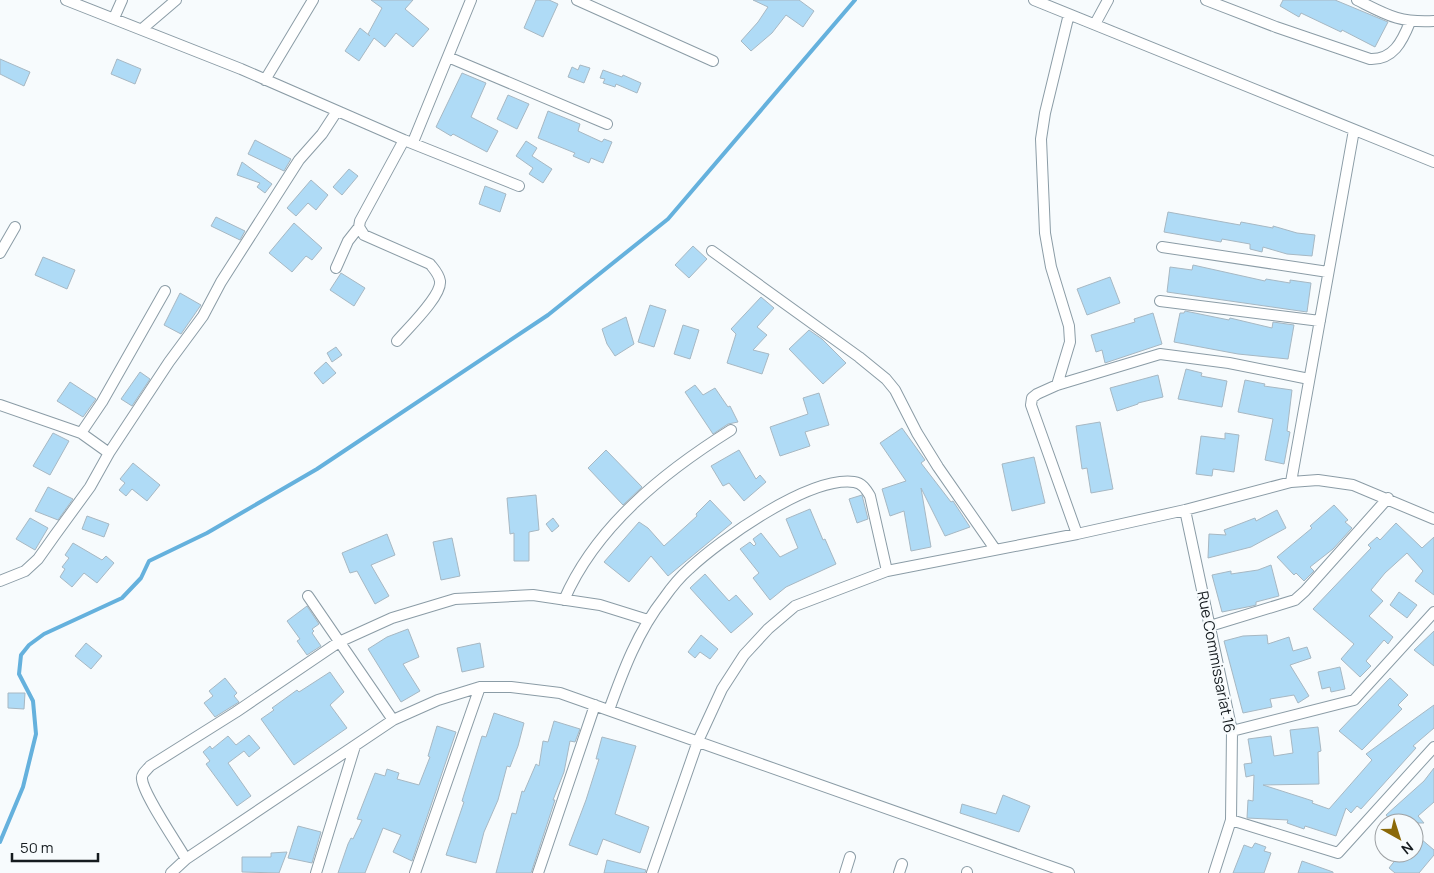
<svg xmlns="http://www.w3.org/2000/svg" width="1434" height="873" viewBox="0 0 1434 873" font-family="Manrope,sans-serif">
<rect width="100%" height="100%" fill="#f7fbfd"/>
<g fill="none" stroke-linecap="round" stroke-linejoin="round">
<path stroke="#65b1dd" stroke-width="4" d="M0,842l23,-55 13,-53 -3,-33 -14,-27 2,-19 8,-10 15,-11 78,-36 19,-20 8,-17 58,-28 110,-64 231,-154 120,-96 187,-219"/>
</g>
<path fill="#afdbf6" stroke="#a7b8c3" d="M371,0h42l-8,9 24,20 -16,18 -17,-14 -11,14 -11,-9 -15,23 -14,-10 15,-23 10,8 -2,-2 14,-26z
M536,0h13l9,4 -15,33 -19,-9z
M753,0h46l15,11 -11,16 -17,-12 -14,18 -21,18 -10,-10 17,-19 10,-15z
M1283,0h52l53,22 -13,25 -33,-17 -1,2 -40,-19 -2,4 -19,-11z
M0,59l30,13 -6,14 -24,-12z
M117,59l24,10 -6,15 -24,-10z
M580,65l10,3 -6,15 -16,-6 4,-10 6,3z
M603,70l19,7 1,-2 18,8 -4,10 -21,-9 -1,3 -12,-4 2,-4 -5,-1z
M462,73l24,10 -15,34 27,14 -11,21 -34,-18 -2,2 -15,-9z
M508,95l21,9 -12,25 -20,-10z
M548,111l32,13 -2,7 24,11 2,-3 8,3 -9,21 -12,-5 -2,5 -16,-7 2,-3 -37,-15z
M255,140l36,19 -7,12 -36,-17z
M526,141l11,7 -5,8 20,13 -9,14 -14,-9 4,-6 -17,-12z
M242,162l30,22 -7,9 -8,-6 3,-4 -23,-8z
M349,169l9,7 -16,19 -9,-8z
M311,180l17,15 -12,15 -8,-7 -12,13 -9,-8z
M485,186l21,8 -6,18 -21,-8z
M1168,212l72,13 1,-3 32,6v-2l24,7 18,2 -3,21 -25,-2 -24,-7 -1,5 -12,-3v-5l-28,-5 -1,3 -57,-10z
M216,217l29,14 -5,9 -29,-14z
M294,223l28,25 -10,12 -6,-4 -14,16 -23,-19z
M693,246l14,13 -18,19 -14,-13z
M43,257l32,13 -8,19 -32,-14z
M1193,265l72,16 1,-2 24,4v-3l21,3 -4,29 -140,-20 3,-25 22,3z
M341,273l24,15 -11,18 -24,-16z
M1110,277l10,26 -33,12 -10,-26z
M180,293l21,12 -20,29 -17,-9z
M761,297l13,11 -17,19 10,8 -14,15 16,4 -7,20 -35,-11 9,-29 -5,-5z
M650,305l16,5 -12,37 -16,-5z
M1185,311l44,9 1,-2 42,10 1,-6 21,3 -6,34 -50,-5 -64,-12 6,-29h4z
M1153,313l9,31 -57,19 -3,-13 -6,2 -5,-17 44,-13 -1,-3z
M626,317l8,27 -19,12 -8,-12 -5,-15z
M683,325l16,5 -9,29 -16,-5z
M809,330l13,9 24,24 -23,21 -34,-35z
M336,347l6,8 -10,7 -5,-9z
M326,362l10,11 -13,11 -9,-11z
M1186,369l16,4 -1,3 26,5 -5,26 -44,-8z
M140,372l10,7 -18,27 -11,-7z
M1158,375l5,22 -25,6v1l-21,7 -7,-23z
M1245,380l20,4 -1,2 28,4 -5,41 3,1 -6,32 -19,-4 8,-41 -35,-7z
M70,382l26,17 -13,18 -26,-16z
M695,385l8,10 12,-7 13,19 2,-1 8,16 -10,2 -15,10 -28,-42z
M819,393l10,32 -24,7 5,14 -30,10 -10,-29 38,-13 -5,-16z
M1100,422l13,67 -22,4 -4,-25 -5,1 -6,-43z
M902,428l23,32 -4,3 30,39 2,-1 17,26 -25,9 -24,-48 10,59 -20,4 -7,-40 -14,5 -8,-27 24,-8 -26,-38z
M53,433l16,8 -19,34 -17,-9z
M1225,433l14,2 -5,37 -21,-3 -1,7 -16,-2 5,-38 24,3z
M606,450l36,37 -19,18 -35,-37z
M739,450l17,29 4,-4 6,7 -22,19 -15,-18 -6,3 -12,-20z
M1034,457l11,46 -33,8 -10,-47z
M133,463l27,22 -13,16 -15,-12 -6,7 -7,-6 6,-7 -5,-4z
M48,487l25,12 -15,21 -23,-9z
M536,495l3,35 -10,2v29h-15v-28l-4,1 -3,-36z
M862,495l6,24 -11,4 -8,-24z
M710,500l22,23 -64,53 -17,-20 -22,26 -25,-20 35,-40 9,6 16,18 33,-30 -1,-2z
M1334,505l14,15 -3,2 7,6 -19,21 -23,18 4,4 -10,10 -8,-8 -2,2 -17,-18 35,-29 -2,-2z
M810,509l13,31 2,-1 11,25 -50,23 -16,13 -17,-22 6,-5 -19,-24 10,-7 4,4 2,-2 -3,-5 8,-6 19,24 18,-9 -12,-29z
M1277,510l9,18 -35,19 -43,11 1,-24 17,1 -2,-5 31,-12 1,3z
M87,516l22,8 -5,13 -22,-8z
M30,518l18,10 -13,22 -19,-11z
M553,518l6,8 -7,6 -6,-8z
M1396,523l26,25 12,-11v58l-19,-14 8,-10 -16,-18 -22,20 -14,17 12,11 -14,15 24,21 -5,7 -4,-4 -18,21 5,5 -11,11 -19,-18 13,-15 -41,-35 58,-61 -3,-3 9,-8 3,3z
M387,534l8,21 -24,10 18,31 -14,8 -18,-33 -7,2 -8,-20z
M452,538l8,38 -19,4 -8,-38z
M73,543l29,17 4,-4 8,7 -17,20 -13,-10 -12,14 -12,-10 5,-8 -3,-2 7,-9 -4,-3z
M1271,565l8,31 -23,6v3l-4,1 -30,6 -10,-37 19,-4v3l27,-4z
M705,574l24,27 7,-6 17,19 -22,19 -41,-45z
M1399,592l18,13 -10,13 -17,-13z
M307,606l12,18 -7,5 2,2 -2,2 9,13 -14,9 -10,-14 3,-2 -13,-18z
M408,629l11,28 -16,7 17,27 -19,11 -33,-53 19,-12z
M1434,631v35l-20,-16z
M701,635l17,14 -8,10 -10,-7 -5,6 -7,-6z
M1267,635l1,9 21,-7 4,14 14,-4 4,11 -21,7 19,31 -11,7 -4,-8 -24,4 2,8 -29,6 -19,-72 19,-5z
M86,643l16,13 -11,13 -16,-13z
M480,643l4,24 -22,5 -5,-24z
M1340,667l5,22 -14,3 -1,-5 -8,2 -4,-17z
M330,672l14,20 -14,13 17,23 -53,37 -33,-46 13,-9 -2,-2 25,-18 2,2z
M225,678l12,15 -3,3 5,6 -24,15 -11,-14 9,-7 -4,-5z
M1390,678l18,17 -10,10 4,4 -40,41 -23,-19z
M8,693h17l-1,16 -16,-1z
M1434,705v23l-21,18 3,2 -55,61 -4,-3 -6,7 -5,-5 -10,28 -31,-10 -1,3 -17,-6 1,-3 -41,-2 1,-18 5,1 1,-26 -8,2 -2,-13 8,-1 -4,-24 23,-3 3,20 19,-3 -3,-23 28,-3 3,24 -3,1 1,32 -56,1 50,16 -1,2 17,6 43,-49 -6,-6z
M494,713l30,10 -6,23 -8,21 -3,-1 -9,34 -14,32 -8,31 -30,-8 18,-53 -2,-1 20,-65 4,1z
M554,721l26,8 -5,13 -5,-1 -6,31 -11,28h2l-24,73h-35l16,-60 4,1 6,-23 2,1 12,-28 3,2 4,-25 5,1z
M437,726l19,6 -44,129 -19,-9 8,-17 -18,-7 -18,45h-27l10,-29 3,-6 2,1 9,-19 -5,-1 18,-46 10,3 2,-7 12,4 -2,6 22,6 11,-28 -2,-1z
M249,735l11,13 -11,9 -5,-6 -16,12 23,33 -14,10 -31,-42 4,-3 -7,-9 7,-6 2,3 16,-13 8,9z
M602,737l34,9 -21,68 34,13 -9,26 -37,-14 -6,16 -28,-10 17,-45 13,-41h-3z
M1434,768v34l-16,14 6,7h-31l-7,-8 38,-34z
M1003,795l27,11 -11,26 -59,-19 2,-9 34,10z
M298,826l23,6 -9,31 -24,-5z
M1414,833l20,17v5l-15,18h-24l-6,-5 12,-15h13z
M1255,843l11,4 -2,4 7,2 -7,20h-31l11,-28 8,3z
M287,852l-8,21 -37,-1v-15h29v-4z
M607,860l39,10 -1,3h-41z
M1302,861l31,11v1h-35z"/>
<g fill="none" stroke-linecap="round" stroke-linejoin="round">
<defs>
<path id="street" d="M66,0l175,69 163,71 115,46
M577,0l136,61
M1034,0l400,162
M1206,0l70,27 94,32c23,1 32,-17 40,-37
M1357,0c30,15 42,23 77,21
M114,18l8,-18
M1095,24l13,-24
M142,29l34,-29
M448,57l159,67
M265,80l48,-80
M413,142l58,-142
M1162,247l166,25
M712,251l147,106 27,22 9,11 22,43 21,34 57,82
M0,253l15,-26
M336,268l12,-27 11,-14
M1160,301l160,20
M397,341c10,-12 45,-45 43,-60 -1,-7 -6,-12 -10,-17l-66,-29 -5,-8 1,-6 44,-81
M1057,385l13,-43 -1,-16 -18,-59 -6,-34 -4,-94 4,-26 24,-99
M0,405l81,28 28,20
M81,433l21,-31 63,-111
M1291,482l63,-352
M1185,510l47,221 -1,89 -17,53
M1077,534l-46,-129 1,-7 5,-4 20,-9 103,-31 69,9 80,16
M0,581l25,-10 13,-12 17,-24 35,-48 19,-34 60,-91 34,-46 18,-34 78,-122 23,-26 15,-23
M308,596l85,124
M564,600c32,-74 100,-128 167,-170
M1210,626l85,-26 10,-9 83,-93
M609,710c14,-39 29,-79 55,-112 7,-10 16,-21 25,-29 31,-29 120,-93 165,-87 8,1 12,7 16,14l17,75
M1232,731l122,-31 80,-88
M1231,820l107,33 96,-106
M186,859c-9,-16 -43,-65 -44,-80 -1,-5 5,-9 8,-13l86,-54 103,-70 53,-24 63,-19 78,-4 67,10 48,15
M171,873l15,-14 207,-139 45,-20 42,-13h31l49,6 509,180
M316,873l39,-127
M415,873l65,-186
M538,873l57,-168
M652,873l46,-132 24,-52 22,-34 24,-26 27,-23 92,-35 190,-37 108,-24 106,-28 27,-2 35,5 81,34
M845,873l5,-16
M899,873l3,-9
M967,873v-1"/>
</defs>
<use href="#street" stroke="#8b9ca6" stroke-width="12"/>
<use href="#street" stroke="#fff" stroke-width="10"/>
</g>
<g text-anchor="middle" stroke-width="4.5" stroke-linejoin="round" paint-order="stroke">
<g font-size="15" fill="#151b1f" stroke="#f7fbfd">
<text transform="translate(1216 662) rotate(79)" y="5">Rue Commissariat 16</text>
</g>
</g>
<g transform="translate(1399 838) rotate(141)"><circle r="24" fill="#f7fbfd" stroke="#9da1a4"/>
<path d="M0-4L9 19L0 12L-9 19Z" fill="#8b6909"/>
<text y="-8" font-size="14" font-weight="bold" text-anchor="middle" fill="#151b1f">N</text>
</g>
<path d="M12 853v8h86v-8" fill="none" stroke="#151b1f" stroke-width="2.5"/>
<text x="20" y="853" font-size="15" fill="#151b1f" stroke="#f7fbfd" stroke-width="4" paint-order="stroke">50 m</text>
</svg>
